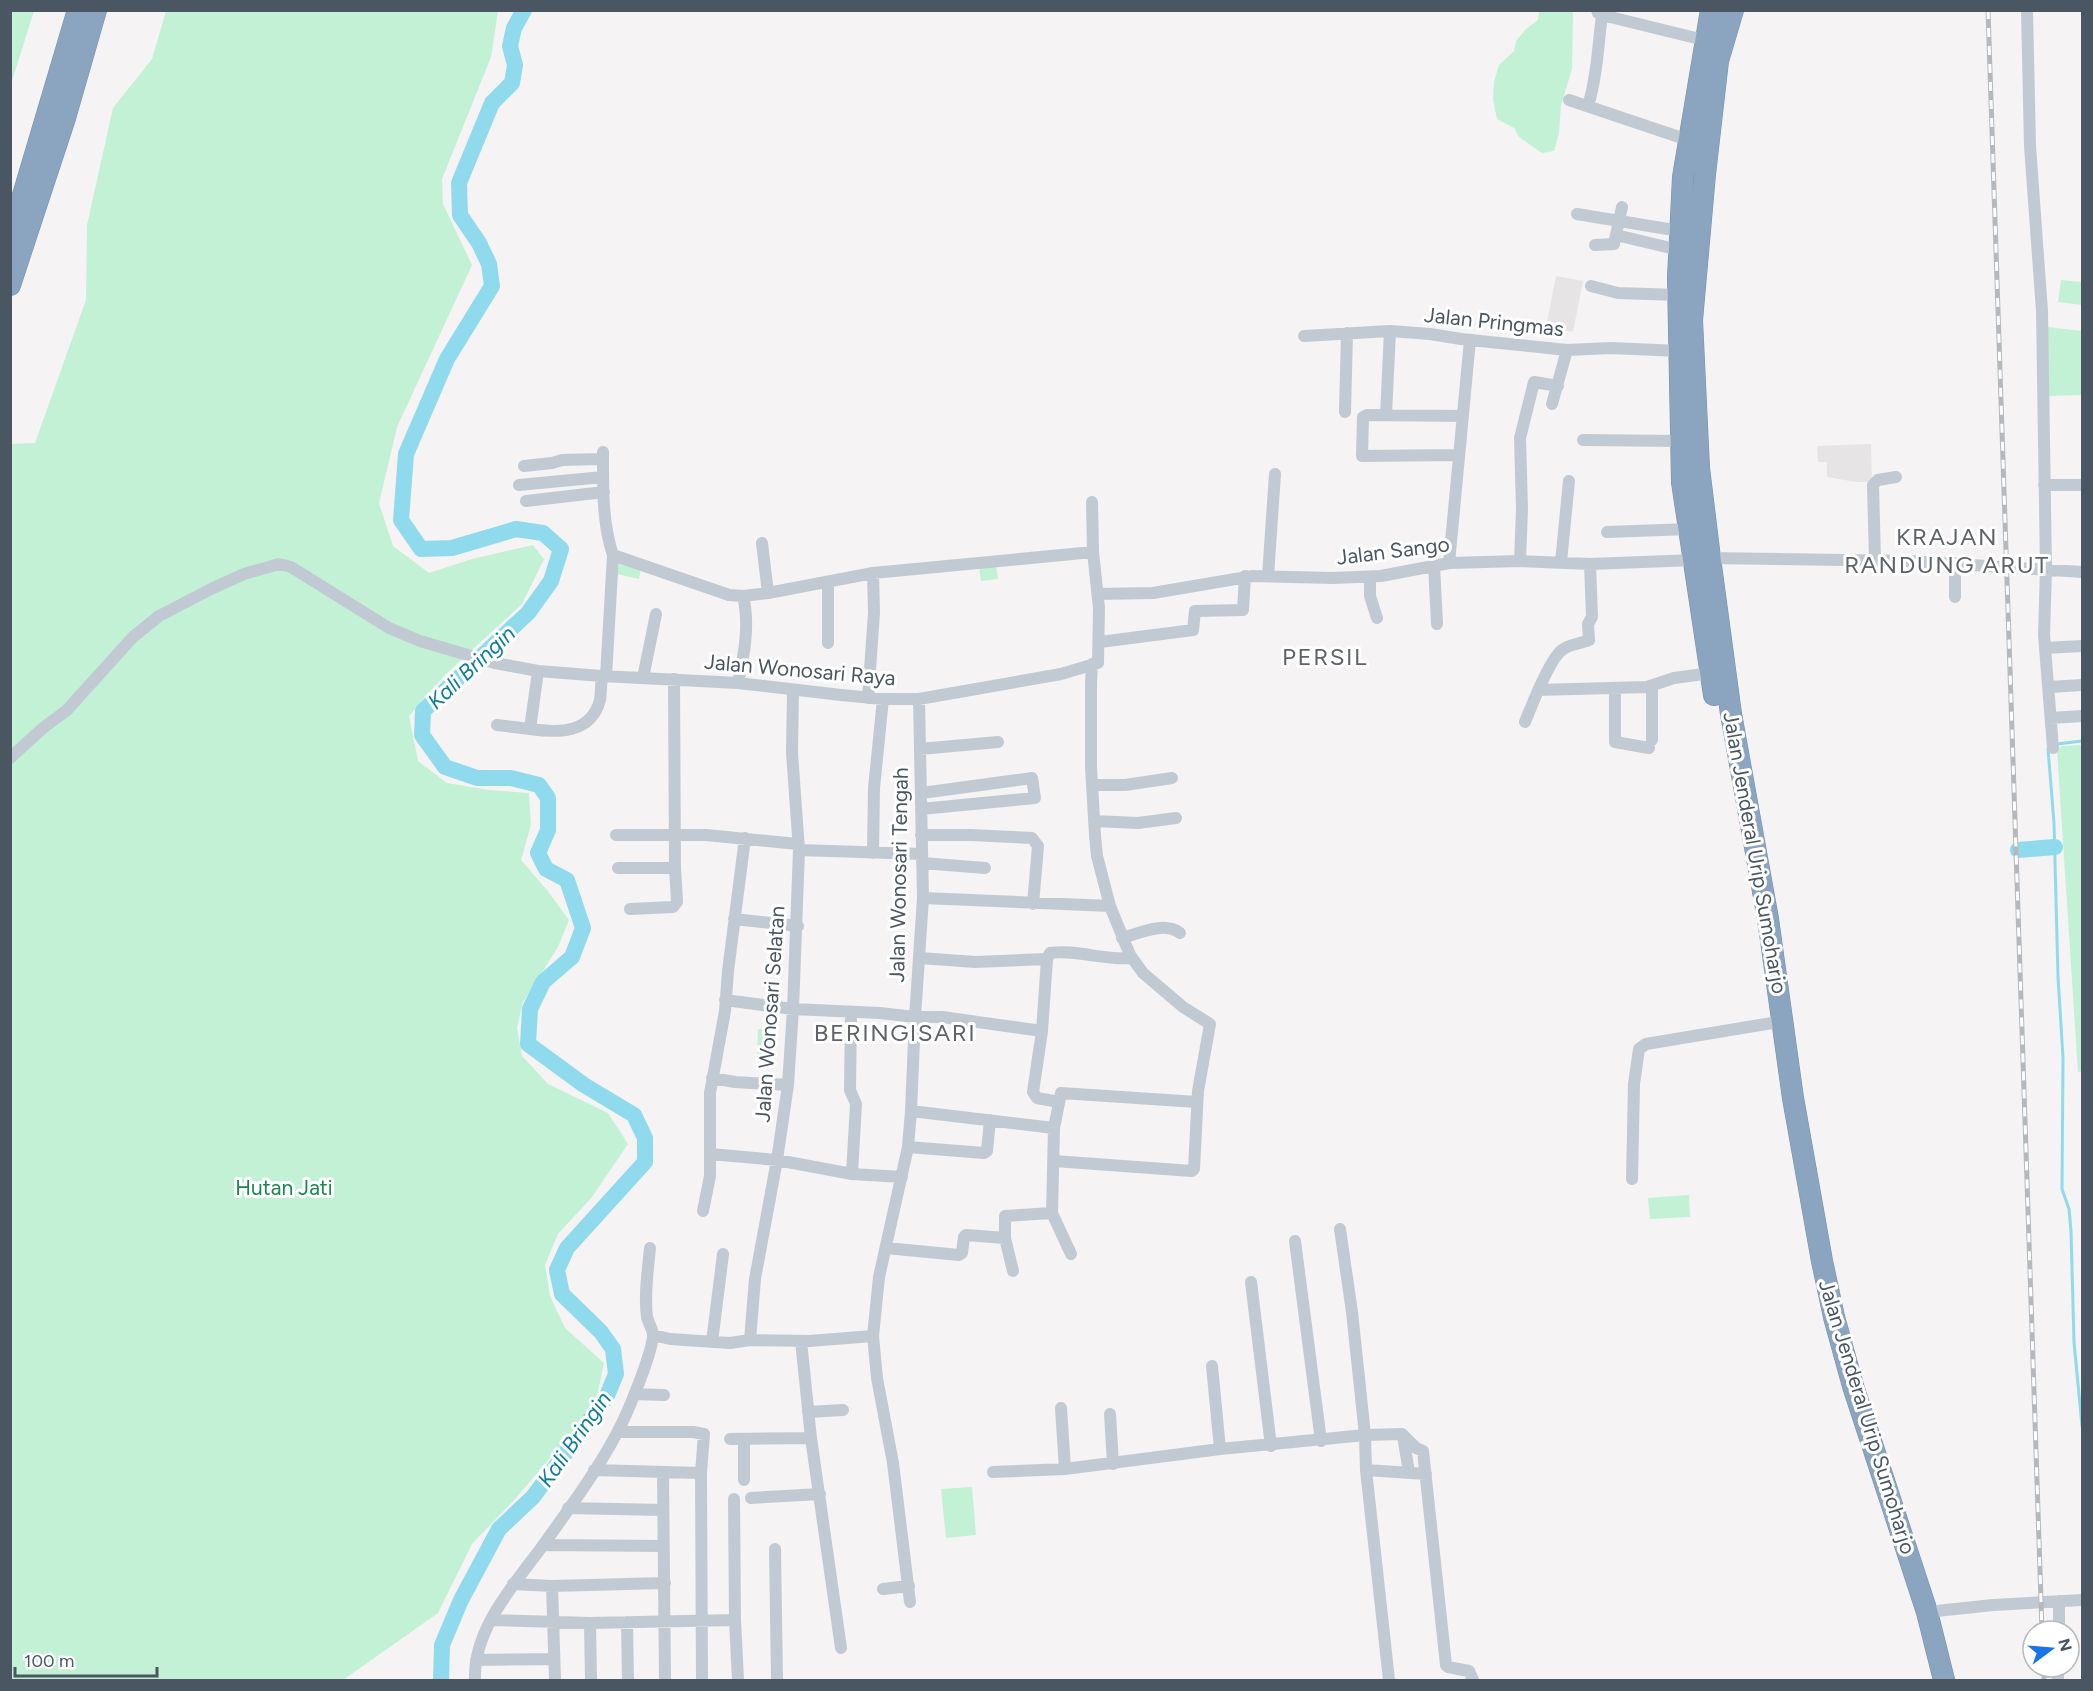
<svg xmlns="http://www.w3.org/2000/svg" width="2093" height="1691" viewBox="0 0 2093 1691" font-family="Figtree,sans-serif">
<rect width="100%" height="100%" fill="#f5f3f3"/>
<path fill="#e6e4e5" d="M1556,276l27,5 -10,51 -27,-5z
M1871,444l1,38h-16l-29,-5v-15h-9l-1,-16z"/>
<path fill="#c3f1d5" d="M11,10l23,1 -23,73 -1,-73z
M166,11h332l-7,46 -49,122 1,25 29,61 -75,162 -18,76 14,43 36,27 43,-14 61,-14 11,14 -22,45 -78,72 -35,40 9,45 29,22 42,7 40,3 2,32 -10,35 26,30 22,30 -11,27 -35,55 -6,26 5,28 26,28 60,29 20,31 -36,53 -34,37 -13,31 5,31 15,32 39,35 -9,42 -79,93 -44,46 -34,69 -95,67h-332l-1,-1236 25,-1 51,-143 1,-75 26,-117 39,-49z
M1539,11h34l-1,58 -11,36 -2,28 -5,18 -12,2 -23,-16 -5,-9 -17,-9 -4,-19 1,-18 5,-17 15,-14 2,-10 10,-12 12,-9z
M2061,280l21,2v23l-24,-3z
M2047,327l35,4v64l-33,1z
M619,564l22,4 -2,11 -22,-5z
M996,565l2,14 -17,2 -2,-14z
M2082,745v326l-4,1 -21,-322 5,-4z
M758,1029l17,1 -1,31 -17,-1z
M1689,1195l1,22 -40,2 -2,-21z
M972,1487l4,48 -30,3 -5,-49z"/>
<g fill="none" stroke-linecap="round" stroke-linejoin="round">
<path stroke="#90daee" stroke-width="3" d="M2057,744l25,-3
M2048,749l6,74 4,154 5,80 -1,132 7,20 2,22 3,111 8,84"/>
<path stroke="#90daee" stroke-width="16" d="M2018,850l37,-3
M441,1680l1,-35 19,-45 38,-71 34,-32 73,-99 10,-24 -3,-25 -12,-17 -39,-38 -5,-24 10,-22 78,-86v-24l-11,-23 -50,-30 -56,-41 2,-35 13,-27 29,-25 11,-29 -16,-48 -21,-11 -8,-16 10,-23v-32l-9,-13 -28,-7h-34l-32,-11 -23,-32 1,-24 105,-98 23,-32 10,-32 -18,-16 -27,-4 -64,19 -31,1 -20,-29 5,-66 41,-95 45,-73 -3,-22 -10,-21 -19,-28 -1,-32 33,-80 20,-20 3,-18 -5,-19 4,-18 10,-18"/>
<defs>
<path id="highway" d="M1711,10l-28,167 -5,101 4,204 32,213
M1733,10l-15,51 -13,113 -13,146 7,148 11,90 21,156 37,205 25,179 29,163 12,56 19,69 74,226 17,68
M10,239l68,-229
M10,285l55,-167 31,-108"/>
</defs>
<use href="#highway" stroke="#7690ad" stroke-width="22"/>
<path stroke="#c1cad2" stroke-width="12" d="M2027,10l3,136 12,165 4,258 -2,66 9,113
M1602,15l102,25
M1569,100l119,40
M1588,106c9,-30 10,-60 14,-91l-4,-2 -1,-3
M1577,214l103,17
M1616,235l63,15
M1595,245l19,-1 8,-37
M1591,286l27,7 60,2
M1304,336l86,-5 40,3 31,5 106,11 44,-2 68,3
M1552,404l15,-54
M1345,412l2,-79
M1386,415l4,-84
M1583,440l98,1
M603,452c0,34 -1,71 10,103l116,40 14,1 25,-3 105,-20 220,-21
M1458,455l-96,1 1,-39 4,-2 96,1
M524,466l28,-3 10,-3 41,-1
M519,485l84,-8
M2044,485h38
M526,501l78,-9
M1607,532l83,-3
M762,543l6,50
M1710,558l198,3 174,11
M1875,560l-2,-75 5,-5 18,-3
M1520,561l2,-52 -2,-71 14,-56 24,4
M1561,562l8,-81
M1449,563l21,-223
M1434,565l3,59
M1268,576l7,-102
M1370,577v19l7,22
M828,582v61
M1098,594l55,-1 100,-17 80,2 48,-2 68,-13 71,-2 70,3 105,-4
M1955,597v-34
M1100,642l93,-12 2,-19 48,-1 2,-34
M2045,648l37,-2
M538,671l-8,58c28,4 61,5 70,-29 1,-8 1,-16 2,-24
M606,676l7,-121
M643,678l13,-64
M738,683c6,-27 12,-59 5,-87
M1652,687v53
M2049,687l33,-2
M1615,688v54l34,6
M1538,690l109,-3 27,-9 37,-5
M868,698l6,-85 -1,-40
M2051,718l31,-2
M1525,722c6,-15 25,-64 37,-72 7,-6 18,-6 27,-10l-1,-16 4,-7 -2,-53
M497,725l33,4
M920,749l78,-7
M10,758l33,-30 24,-18 66,-73 26,-21 54,-28 31,-14 35,-10 12,3 98,61 31,13 75,22 43,8 64,5 136,7 103,12 42,4h36l142,-25 37,-11 1,-55 -6,-56 -1,-50
M1092,785h33l47,-7
M921,809l114,-11 -3,-20 -110,15
M1094,821l44,2 38,-5
M616,835h90l92,9
M921,835h49l62,3 6,8 -5,58
M799,850l123,4
M873,853l1,-65 9,-89
M922,863l63,5
M618,868h57
M923,898l187,8
M630,909l43,-2 4,-5 -2,-34 -1,-189
M734,919l64,7
M1122,938c18,-5 42,-17 58,-5
M920,958l55,4 72,-3
M725,1000l68,9 87,4 35,4h27l100,14 5,-72 3,-6c27,-4 55,8 82,5
M851,1012l-1,78 6,14 -4,70
M1042,1031l-9,61 4,6 22,4
M712,1078l23,4 53,3
M911,1111l143,17
M908,1147l76,6 3,-2 3,-31
M710,1154l67,6 75,14 50,3
M1054,1161l138,10 2,-2 4,-78 12,-67 -27,-17 -40,-34 -13,-18 -20,-49 -13,-50 -2,-21 -4,-68v-84l1,-19
M1632,1179l2,-95 5,-35 7,-5 126,-21
M703,1211l7,-35v-83l15,-82 3,-40 17,-133
M1340,1229l12,83 13,123 37,-1 14,14 7,3 23,214 2,2 21,4 4,9
M1295,1241l26,200
M886,1248l73,7 3,-2 2,-16 2,-2 39,3
M1071,1254l-19,-41 2,-85 7,-35 136,9
M1013,1271l-8,-33v-22l47,-3
M1251,1282l20,164
M653,1335l17,4 60,4 20,-3 59,1 64,-5
M750,1340l5,-61 22,-119 11,-75 5,-76 6,-159 -7,-97 1,-63
M801,1341l10,97 30,210
M712,1342l11,-88
M1212,1366l8,83
M635,1394l29,1
M1061,1408l4,61
M808,1412l35,-2
M1110,1414l3,50
M618,1432h75l11,2 -3,39 1,207
M1403,1436l6,36
M730,1439l81,-1
M594,1470l107,3
M1366,1470l60,4
M663,1472l2,208
M993,1472l72,-3 155,-20 145,-14 1,35 23,210
M744,1480v-41
M751,1498l69,-4
M734,1499l1,121 3,60
M568,1508l95,2
M543,1545l120,1
M775,1549l2,131
M513,1584l39,2 113,-3
M552,1586l3,94
M883,1589l26,-3
M910,1602l-17,-139 -16,-85 -4,-42 6,-59 29,-130 3,-36 4,-94 8,-119 -4,-199
M1927,1612l66,-7 89,-5
M491,1620l99,3 145,-3
M627,1622l1,58
M590,1623l1,57
M2059,1631v-30
M476,1660l78,-1
M475,1680c-2,-52 40,-96 69,-136 27,-38 59,-81 79,-123 8,-17 30,-70 30,-87 -1,-6 -5,-12 -6,-17 -3,-23 1,-47 3,-69
M2058,1680v-13"/>
<use href="#highway" stroke="#8ba5c1" stroke-width="21"/>
<defs>
<path id="rail" d="M1988,10l54,1621
M2044,1667v13"/>
</defs>
<use href="#rail" stroke="#b5b8bd" stroke-width="5"/>
<use href="#rail" stroke="#fff" stroke-width="3" stroke-dasharray="9" stroke-linecap="butt"/>
</g>
<g text-anchor="middle" stroke-width="6" stroke-linejoin="round" paint-order="stroke">
<g font-size="21" fill="#4a5661" stroke="#fff">
<text transform="translate(1494 322) rotate(6)" y="7">Jalan Pringmas</text>
<text transform="translate(1393 551) rotate(-7)" y="7">Jalan Sango</text>
<text transform="translate(800 670) rotate(5)" y="7">Jalan Wonosari Raya</text>
<text transform="translate(1755 853) rotate(80)" y="7">Jalan Jenderal Urip Sumoharjo</text>
<text transform="translate(899 875) rotate(-89)" y="7">Jalan Wonosari Tengah</text>
<text transform="translate(770 1014) rotate(-86)" y="7">Jalan Wonosari Selatan</text>
<text transform="translate(1867 1417) rotate(73)" y="7">Jalan Jenderal Urip Sumoharjo</text>
</g>
<g font-size="21" fill="#17864f" stroke="#fff">
<text x="284" y="1195">Hutan Jati</text>
</g>
<g font-size="22" font-style="italic" fill="#0c7c9b" stroke="#fff">
<text transform="translate(471 667) rotate(-43)" y="8">Kali Bringin</text>
<text transform="translate(574 1439) rotate(-55)" y="8">Kali Bringin</text>
</g>
<g font-size="24" letter-spacing="1.5" fill="#5f6368" stroke="#fff">
<text x="1947" y="545">KRAJAN<tspan x="1947" dy="28">RANDUNG ARUT</tspan></text>
<text x="1325" y="665">PERSIL</text>
<text x="895" y="1041">BERINGISARI</text>
</g>
</g>
<rect width="2093" height="1691" fill="none" stroke="#4a5661" stroke-width="24"/>
<g transform="translate(2051 1649) rotate(74)"><circle r="28" fill="#ffffff" stroke="#b7bbc0" stroke-width="1.5"/>
<path d="M0-4.5L10 22L0 15L-10 22Z" fill="#1a73e8"/>
<text y="-9" font-size="16" font-weight="bold" text-anchor="middle" fill="#4a5661">N</text>
</g>
<path d="M15 1667v9h142v-9" fill="none" stroke="#4a5661" stroke-width="3"/>
<text x="24" y="1667" font-size="18" fill="#4a5661" stroke="#ffffff" stroke-width="4.5" paint-order="stroke">100 m</text>
</svg>
